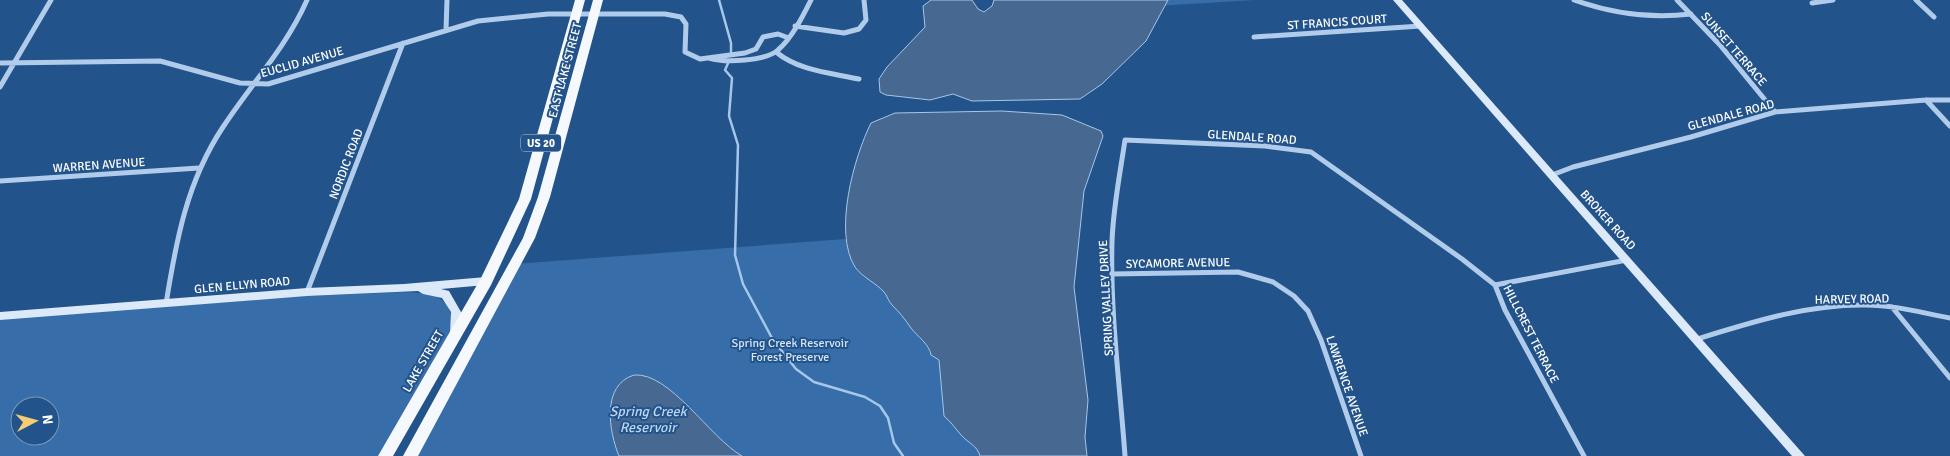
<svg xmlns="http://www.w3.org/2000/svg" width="1950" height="456" viewBox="0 0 1950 456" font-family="Signika,sans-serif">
<rect width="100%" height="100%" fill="#23538b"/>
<path fill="#376da8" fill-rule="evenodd" d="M1154,0h101l-99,6z
M845,239l53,62 108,155h-595l104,-192z
M404,292c18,1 43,1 47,23 1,6 -1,14 -1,20l-68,121h-382v-137l305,-23zM20,406h30v30h-30z"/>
<path fill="#476991" stroke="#a5c7eb" d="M931,0h41l6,9 6,3 8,-6 2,-6h174l-22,41 -44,43 -22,15 -108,2 -19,-7 -23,6 -44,-5 -6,-3 -1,-13 8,-12 38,-40 -2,-21z
M1002,111l60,4 39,16 2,5 -19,55 -10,96 14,113 -3,37 2,19h-107c-3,-11 -12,-13 -19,-21 -6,-7 -10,-13 -17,-19l-5,-56 -8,-5c-1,-10 -14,-19 -20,-27 -6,-9 -12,-16 -19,-23 -4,-4 -5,-10 -8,-13 -8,-9 -22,-15 -29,-25 -22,-35 -1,-110 16,-144l24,-10z
M634,375c36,-3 76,63 108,81h-123c-10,-24 -18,-71 15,-81z"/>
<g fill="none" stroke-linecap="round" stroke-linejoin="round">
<path stroke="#a5c7eb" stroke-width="2.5" d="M719,0l12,43v13
M729,61l-4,9 7,8 -3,38 9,29 -3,110 8,29 30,56 23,29 18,13 51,15 15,9 8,12 6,25 9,13"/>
<path stroke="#b1cceb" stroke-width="5" d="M1574,0c39,14 76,19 117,14
M1677,0l43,45 55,67
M1916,0l18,17
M1812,3l21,-3
M795,26l49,7 15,-4 7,-9 -2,-20
M446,30l1,-30
M1254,37l167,-11
M776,52c23,19 55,21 83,27
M709,58c16,5 57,3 69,-8 14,-12 25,-34 33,-50
M0,63l160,-2 80,22 28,1 210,-63 70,-7h117l16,3 5,7 -1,28 15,7 45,-6 11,-4 7,-12 15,-3 8,3
M0,87l51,-87
M1926,100l24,26
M1552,175l21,-8 118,-30 84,-25 151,-12h24
M0,181l199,-13
M1112,274l126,-2 35,10 21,14 14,15 13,29 40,116
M1495,285l132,-25
M307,292l96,-249
M166,304c10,-63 21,-123 57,-177 28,-43 63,-79 84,-127
M1892,307l58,71
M1697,339c55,-17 111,-35 169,-34 29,0 56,8 84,13
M1125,456c-5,-71 -15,-142 -13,-214 1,-34 8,-68 13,-102l140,6 46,6 151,107 33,26 10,25 79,146"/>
<path fill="#dce9f8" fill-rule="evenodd" d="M1393,0h9l403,456h-13z
M486,277l4,1 1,3 -1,3 -4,1 -45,4 8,2 12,21 -1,22 -1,3 -4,2 -4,-2 -1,-3 1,-22 -9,-14 -19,-4 -5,-3 -111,5 -307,24v-8l307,-24 97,-4z"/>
<path fill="#f5f9fe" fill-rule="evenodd" d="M575,0h10l-54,199 -40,86 -98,171h-15l103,-178 38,-79z
M593,0h10l-53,197 -15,41 -117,218h-15l120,-218 15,-41z"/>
</g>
<g text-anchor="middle" stroke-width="4" stroke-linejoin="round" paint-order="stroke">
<rect fill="#23538b" stroke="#bdcbdc" stroke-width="1" x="521" y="134.5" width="40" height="17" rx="4"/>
<g font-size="11" font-weight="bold" fill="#fff">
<text x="541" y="147">US 20</text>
</g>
<g font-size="12" fill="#fff" stroke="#23538b">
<text transform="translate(1337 22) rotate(-4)" y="4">ST FRANCIS COURT</text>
<text transform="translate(1734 49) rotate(49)" y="4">SUNSET TERRACE</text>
<text transform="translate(302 62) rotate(-16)" y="4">EUCLID AVENUE</text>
<text transform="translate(565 70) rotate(-75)" y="4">EAST LAKE STREET</text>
<text transform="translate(1731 115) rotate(-15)" y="4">GLENDALE ROAD</text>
<text transform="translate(1252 137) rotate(4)" y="4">GLENDALE ROAD</text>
<text transform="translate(346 164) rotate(-69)" y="4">NORDIC ROAD</text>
<text transform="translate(99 165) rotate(-4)" y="4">WARREN AVENUE</text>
<text transform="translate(1608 220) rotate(48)" y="4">BROKER ROAD</text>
<text transform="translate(1178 263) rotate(-1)" y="4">SYCAMORE AVENUE</text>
<text transform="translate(242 285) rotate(-5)" y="4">GLEN ELLYN ROAD</text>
<text transform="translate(1106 298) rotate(-93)" y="4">SPRING VALLEY DRIVE</text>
<text transform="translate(1852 299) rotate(-1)" y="4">HARVEY ROAD</text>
<text transform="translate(1531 334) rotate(63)" y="4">HILLCREST TERRACE</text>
<text transform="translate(423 361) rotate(-60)" y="4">LAKE STREET</text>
<text transform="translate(1347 386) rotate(71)" y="4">LAWRENCE AVENUE</text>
</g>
<g font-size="12" fill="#d6e6f8" stroke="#23538b">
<text x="790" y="347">Spring Creek Reservoir<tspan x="790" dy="14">Forest Preserve</tspan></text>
</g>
<g font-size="14" font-style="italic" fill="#bdd6f2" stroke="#23538b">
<text x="648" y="416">Spring Creek<tspan x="648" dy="16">Reservoir</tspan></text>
</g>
</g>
<g transform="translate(35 421) rotate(84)"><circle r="24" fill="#23538b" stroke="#7b98b9"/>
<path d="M0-4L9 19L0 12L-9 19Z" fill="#f6cd74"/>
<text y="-8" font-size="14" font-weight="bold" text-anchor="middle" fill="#ffffff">N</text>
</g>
</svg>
